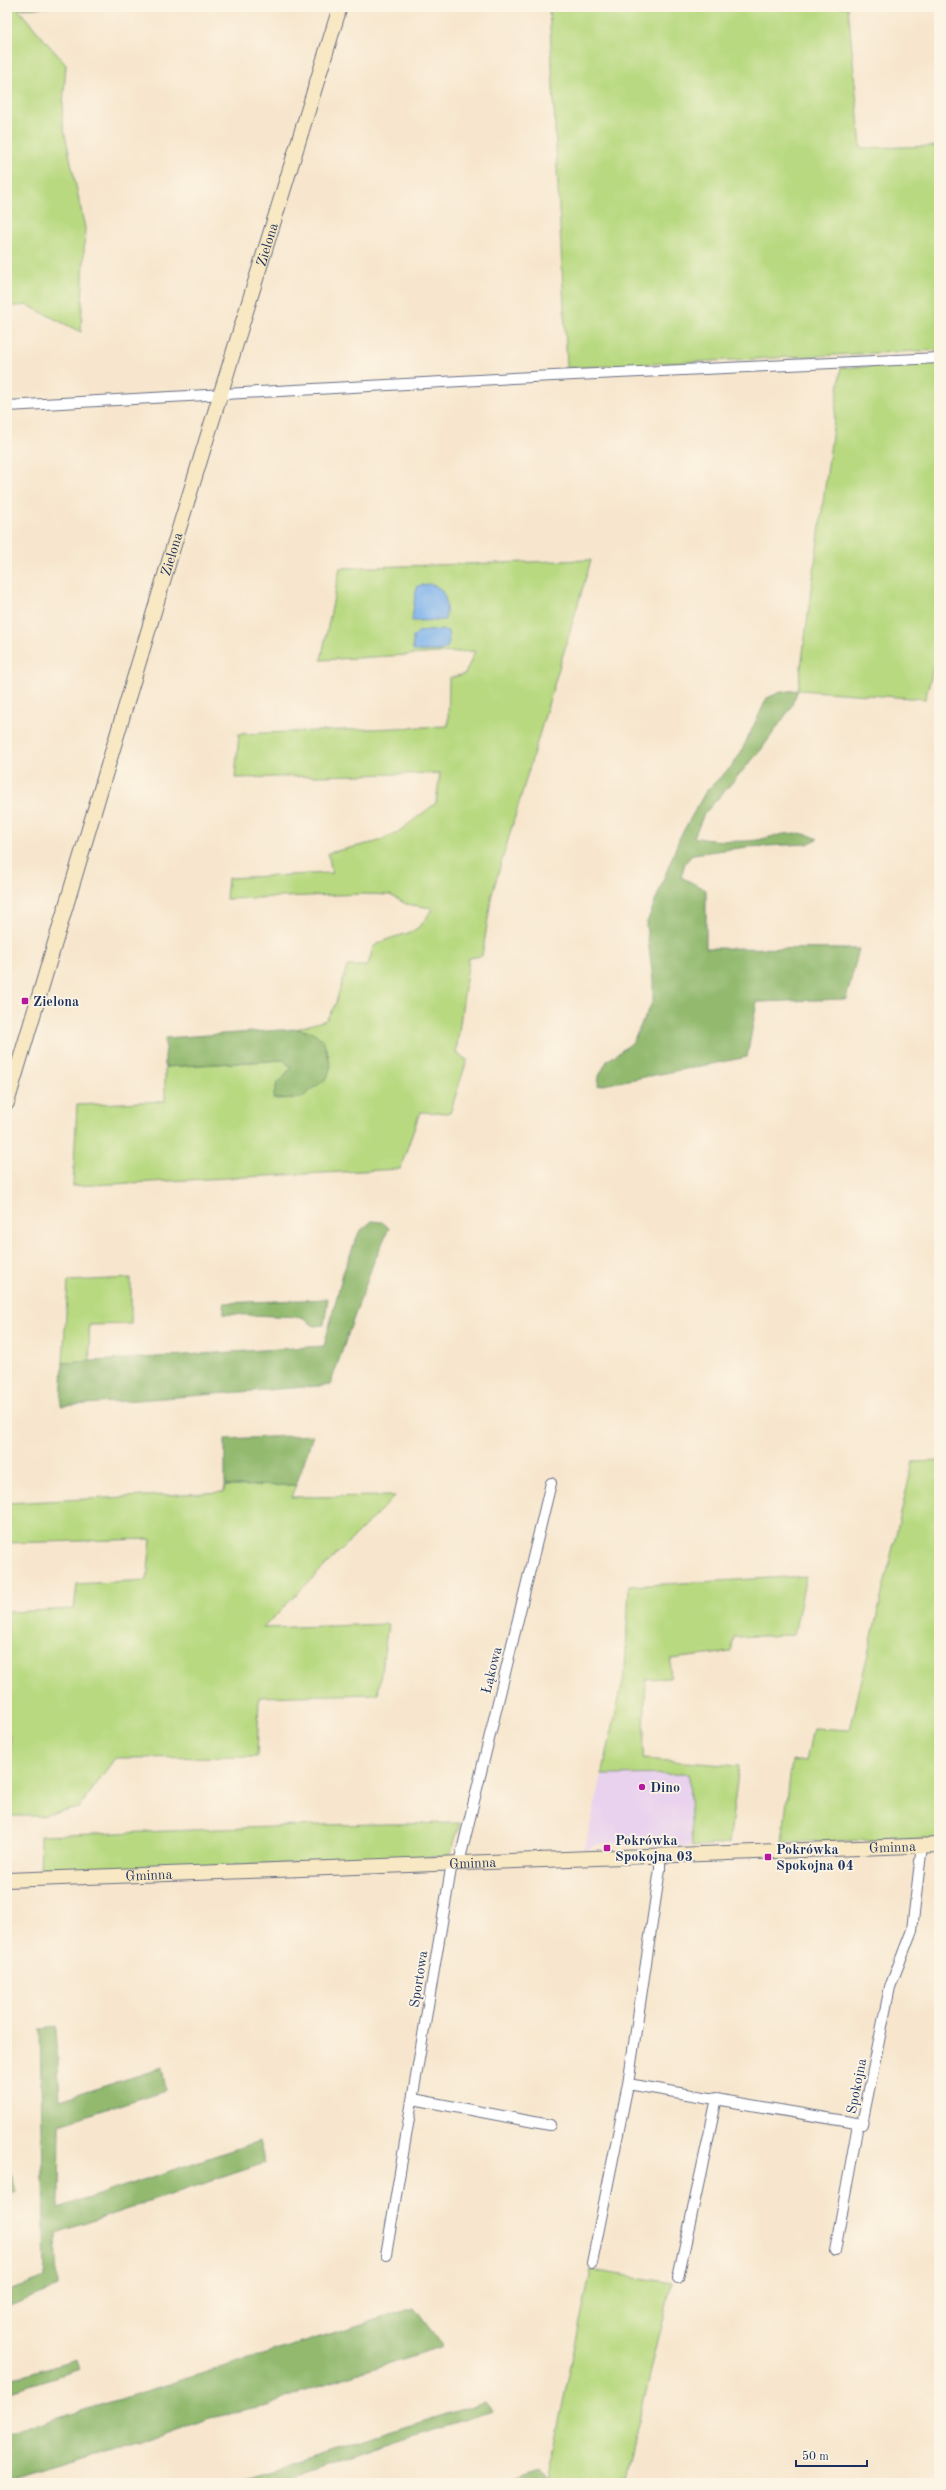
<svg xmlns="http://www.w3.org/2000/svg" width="946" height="2490" viewBox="0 0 946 2490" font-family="'Old Standard TT',serif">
<rect width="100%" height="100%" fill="#fcf5e5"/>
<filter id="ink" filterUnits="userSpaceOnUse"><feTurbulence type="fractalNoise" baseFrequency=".025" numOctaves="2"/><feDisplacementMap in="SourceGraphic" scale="8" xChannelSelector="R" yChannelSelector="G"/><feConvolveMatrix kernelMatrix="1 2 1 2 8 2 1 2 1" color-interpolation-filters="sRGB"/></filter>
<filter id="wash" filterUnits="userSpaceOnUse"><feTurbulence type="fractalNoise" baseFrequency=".012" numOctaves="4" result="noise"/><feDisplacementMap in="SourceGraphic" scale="16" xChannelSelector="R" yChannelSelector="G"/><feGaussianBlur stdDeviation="0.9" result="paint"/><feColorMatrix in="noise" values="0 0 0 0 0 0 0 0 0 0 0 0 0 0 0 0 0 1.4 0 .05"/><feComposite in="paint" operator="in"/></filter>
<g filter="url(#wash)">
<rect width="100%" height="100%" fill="#f7e6cd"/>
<path fill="#e9d2ee" d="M689,1774l2,73 -11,1 -59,-6 -23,2 -14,7 18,-76z"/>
<path fill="#b8d980" stroke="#6a846f" d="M7,7h44l-33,2 48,56 -4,55 23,108 -4,104 -54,-27 -20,2z
M549,7h299l13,141 78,-2v204l-372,18z
M939,362v286l-14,51 -127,-9 43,-322z
M591,560l-99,334 -10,62 -13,2 -13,95 11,7 -17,53 -30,-1 -20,57 -327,17 4,-81 88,-4v-34l119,-7 7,8 -14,16 -4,15 28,-1 28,-42c-8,-21 -11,-23 -33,-27l30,-9 9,-15 12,-39h21l5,-19c27,-18 43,-5 59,-39l-26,-4 -16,-9 -26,-1 -138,5 2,-21 104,-5 -4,-20 48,-11 22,-10 38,-29 4,-30 -205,5 4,-44 209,-8 1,-48 16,-4 10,-23 -154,9 19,-92z
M131,1278v46l-42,1 1,36 -27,2 5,-82z
M939,1461v378l-157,3 10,-82 14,2 7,-34 37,2 63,-268z
M296,1485l-5,12 104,-1 -132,132 125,-4 -10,70 -119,3 -2,60 -142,1 -36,50 -37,8h-35v-48h3v-33h-3v-123l67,-3 3,-25 70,-4 4,-41 -144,4v-40l217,-11 1,-6z
M806,1576l-12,59 -60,2 -3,15 -60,7 -1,19 -24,1 -3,80 96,7 -10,77 -37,4 -3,-73 -87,1 23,-103 4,-86z
M460,1823l-10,33 -410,18 1,-38 280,-11z
M591,2270l81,13 -48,200h-78z"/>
<path fill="#92b96e" stroke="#567466" d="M798,690l-8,19 -29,41 -57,64 -10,23c13,4 54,6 68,2 20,-5 37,-10 56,0l-11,5 -60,3 -54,7 -8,9 -4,14 25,13v58l153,1 -13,50 -89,3 -10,55 -149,29 1,-10 8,-15 25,-18 21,-42v-22l-7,-54 34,-88 26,-46 26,-25 8,-12 27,-56 14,-6z
M296,1029l17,3 10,8 8,26 -4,12 -26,20 -28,1 4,-15 14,-16 -7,-8 -119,7v-29z
M372,1221l10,1 7,6 -16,36 -43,121 -269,21 2,-43 261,-17 19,-73 16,-41z
M328,1299l-4,26 -10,1 -12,-9 -78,-3v-11z
M313,1435l-17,50 -71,1v-47z
M56,2027l4,73 102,-32 4,22 -106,34 -1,84 200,-67 6,22 -209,70 2,54 -51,20v-15l38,-14 -5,-249z
M10,2171l6,21 -9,2v-22z
M414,2308l29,38 -140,45 -36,15 -57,12 -70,27 -23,2 -110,34v-47z
M77,2359l3,10 -73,23v-12z
M485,2402l7,9 -226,72h-40z
M538,2472l8,11h-42z"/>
<path fill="#7fb3ec" stroke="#4d71a5" d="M428,584c19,2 20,21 17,36l-33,1 3,-26 3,-9z
M440,630l8,1 1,10 -2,7 -7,3h-27v-14l5,-5z"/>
</g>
<g filter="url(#ink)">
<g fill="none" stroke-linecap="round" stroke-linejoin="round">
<defs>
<path id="street" d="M7,406l525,-29 407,-19
M459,1863l92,-380
M628,2084l234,40 28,-137 22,-57 10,-85
M413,2099l137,26
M835,2251l23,-127
M386,2255l66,-392
M592,2263l36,-179 32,-215v-13
M678,2278l39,-180"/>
<g id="secondary">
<path id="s1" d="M7,1103l166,-555 167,-541"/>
<path id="s2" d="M7,1880l932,-35"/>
</g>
</defs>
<use href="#street" stroke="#686f85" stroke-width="12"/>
<use href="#secondary" stroke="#686f85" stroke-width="16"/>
<use href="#street" stroke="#fff" stroke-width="10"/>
<use href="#secondary" stroke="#f8e8c3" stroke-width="14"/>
</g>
</g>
<g fill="#b5179e" stroke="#fcf5e5" stroke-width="1.5">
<rect x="21" y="997" width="8" height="8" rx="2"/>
<circle cx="642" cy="1787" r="4"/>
<rect x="603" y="1844" width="8" height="8" rx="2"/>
<rect x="764" y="1853" width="8" height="8" rx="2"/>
</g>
<g text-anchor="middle" stroke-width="3.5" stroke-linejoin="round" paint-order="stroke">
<g font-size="14" fill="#1b2f5e" stroke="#fcf5e5">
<text dy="5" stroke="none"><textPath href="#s1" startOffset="897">Zielona</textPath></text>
<text dy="5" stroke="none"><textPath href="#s1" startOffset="573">Zielona</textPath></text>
<text transform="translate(491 1670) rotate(-76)" y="5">Łąkowa</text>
<text dy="5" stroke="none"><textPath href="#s2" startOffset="886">Gminna</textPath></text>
<text dy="5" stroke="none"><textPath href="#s2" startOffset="466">Gminna</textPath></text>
<text dy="5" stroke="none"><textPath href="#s2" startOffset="142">Gminna</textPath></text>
<text transform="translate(418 1979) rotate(-81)" y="5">Sportowa</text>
<text transform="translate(856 2086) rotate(-79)" y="5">Spokojna</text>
</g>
<g font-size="14" font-weight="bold" fill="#1b2f5e" stroke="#fcf5e5" text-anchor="start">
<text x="33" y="1006">Zielona</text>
<text x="650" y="1792">Dino</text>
<text x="615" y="1845">Pokrówka<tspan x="615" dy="16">Spokojna 03</tspan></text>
<text x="776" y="1854">Pokrówka<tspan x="776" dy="16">Spokojna 04</tspan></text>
</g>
</g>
<rect width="946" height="2490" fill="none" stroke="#fcf5e5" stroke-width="24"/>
<path d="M796 2460v6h71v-6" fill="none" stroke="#1b2f5e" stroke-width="2"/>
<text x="802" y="2460" font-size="12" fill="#1b2f5e" stroke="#fcf5e5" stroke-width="3" paint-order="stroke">50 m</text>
</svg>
